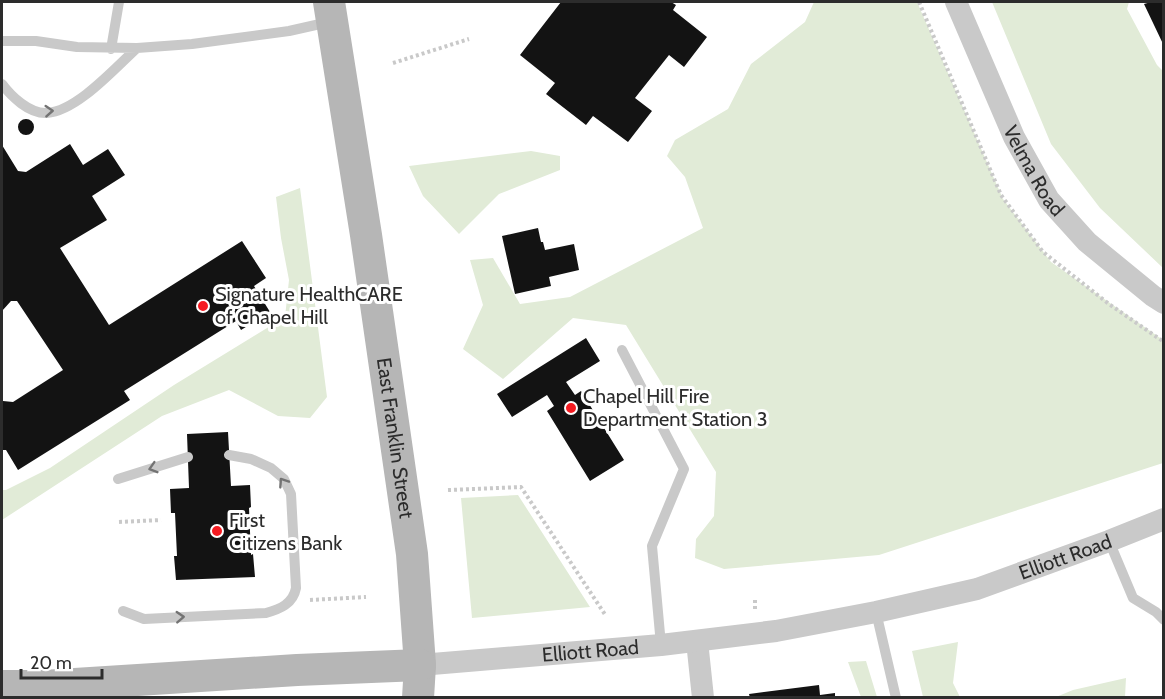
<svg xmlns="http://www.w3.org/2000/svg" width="1165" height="699" viewBox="0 0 1165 699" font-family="Cabin,sans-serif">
<rect width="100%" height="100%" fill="#fff"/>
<path fill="#e1ebd7" d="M814,2h103l86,197 48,63 112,78v123l-284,92 -155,14 -29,-11 1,-19 18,-23 2,-44 -90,-147 -53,-7 -70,61 -40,-30 20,-44 -13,-45 23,-2 27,46 50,-7 133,-69 -18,-51 -18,-21 8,-16 53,-31 23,-45 54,-42z
M992,2h137l-2,7 30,56 6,6v197l-63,-60 -49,-64z
M531,151l29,5v14l-61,24 -40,40 -36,-38 -14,-30z
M300,188l27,209 -17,21 -32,-2 -49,-26 -67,26 -160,104v-30h4l44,-22 124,-83 111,-68 4,-37 -8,-42 -5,-41z
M518,495l72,112 -118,11 -11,-120z
M958,642l-5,41 7,14h-37l-11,-46z
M866,661l11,36h-16l-13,-35z
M1126,678l-1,19h-69l17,-7z"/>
<path fill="#131313" d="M561,2h110l5,3 -3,5 34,27 -23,30 -15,-12 -34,43 17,13 -24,31 -35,-26 -7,9 -40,-31 9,-11 -35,-28z
M1151,2h13v44l-20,-42z
M18 127a8 8 0 1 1 16 0a8 8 0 1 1-16 0Z
M70,144l13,21 25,-16 17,26 -33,21 15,24 -47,28 49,77 133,-84 24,37 -12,8 16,26 -29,18 -5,-9 -112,70 6,9 -112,70 -12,-20h-4v-50l1,1 10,1 50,-32 -46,-69h-6l-9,10v-166l16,26 8,1z
M538,228l3,14h2l2,8 29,-6 5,26 -30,7 2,9 -36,8 -13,-58z
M586,338l14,23 -34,21 9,13 6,-4 43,69 -34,21 -43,-70 7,-5 -7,-11 -35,22 -15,-23z
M228,432l3,54 19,-1 1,22 -2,1 2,47 2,-1 2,23 -79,3 -2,-24h3l-2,-43h-4l-1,-24 19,-1 -2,-54z
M819,685l1,10 15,-2v5h-85l-1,-4z"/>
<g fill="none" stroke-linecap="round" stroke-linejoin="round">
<path stroke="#c9c9c9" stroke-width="4" stroke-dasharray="3 3" stroke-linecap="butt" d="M919,2l82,193 42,57 66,52 55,38
M393,63l76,-24
M448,490l73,-3 85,129
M119,522l42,-2
M310,600l56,-3
M755,600v9"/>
<path stroke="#c9c9c9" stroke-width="10" d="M2,41h34l41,6 60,1 55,-4 97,-13 40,-9
M111,49l8,-47
M2,84c9,12 27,30 45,29 30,-2 68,-45 90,-65
M622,350l62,119 -32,77 9,99
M118,479l70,-22
M1109,541l24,57 23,14 8,8
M123,611l21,8 122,-6c14,-4 27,-9 30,-25l-5,-94 -7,-15 -13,-11 -20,-9 -22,-4
M876,612l20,86"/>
<g stroke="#c9c9c9" stroke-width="22">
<path id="s1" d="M956,2l58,135 35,63 38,42 66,54 11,7"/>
<path d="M697,641l6,57"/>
<path id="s2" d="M420,665l241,-20 115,-14 100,-19 101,-23 132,-48 55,-22"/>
</g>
<g stroke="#b6b6b6" stroke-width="32">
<path id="s3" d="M329,2l37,233 46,319 8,111 -2,33"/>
<path d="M2,686h41l254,-16 123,-5"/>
</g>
</g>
<defs><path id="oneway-chevron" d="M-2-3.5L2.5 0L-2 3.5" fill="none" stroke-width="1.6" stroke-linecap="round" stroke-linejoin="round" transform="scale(1.5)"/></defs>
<g stroke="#737373">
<use href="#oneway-chevron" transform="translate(49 111) rotate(-4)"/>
<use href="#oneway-chevron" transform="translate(153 468) rotate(163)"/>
<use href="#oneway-chevron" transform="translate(283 482) rotate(-124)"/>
<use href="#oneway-chevron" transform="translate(180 617) rotate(-3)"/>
</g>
<g fill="#f51b21" stroke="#fff" stroke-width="2">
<circle cx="203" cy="306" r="6"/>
<circle cx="571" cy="408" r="6"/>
<circle cx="217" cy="531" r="6"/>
</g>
<g text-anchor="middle" stroke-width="6" stroke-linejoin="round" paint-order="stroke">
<g font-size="20" fill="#2c2c2c" stroke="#fff">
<text dy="7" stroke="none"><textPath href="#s1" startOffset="186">Velma Road</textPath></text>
<text dy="7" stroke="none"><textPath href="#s3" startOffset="441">East Franklin Street</textPath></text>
<text dy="7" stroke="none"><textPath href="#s2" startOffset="657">Elliott Road</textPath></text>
<text dy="7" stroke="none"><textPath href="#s2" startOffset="171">Elliott Road</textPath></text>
</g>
<g font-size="20" fill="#2c2c2c" stroke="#fff" text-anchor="start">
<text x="215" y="301">Signature HealthCARE<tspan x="215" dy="23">of Chapel Hill</tspan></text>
<text x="583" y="403">Chapel Hill Fire<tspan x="583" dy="23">Department Station 3</tspan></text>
<text x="229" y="527">First<tspan x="229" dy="23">Citizens Bank</tspan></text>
</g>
</g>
<rect width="1165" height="699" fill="none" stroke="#2c2c2c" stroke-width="6"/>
<path d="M21 669v9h81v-9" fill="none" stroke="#2c2c2c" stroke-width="3"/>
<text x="30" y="669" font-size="18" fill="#2c2c2c" stroke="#ffffff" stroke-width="4.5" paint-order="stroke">20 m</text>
</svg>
